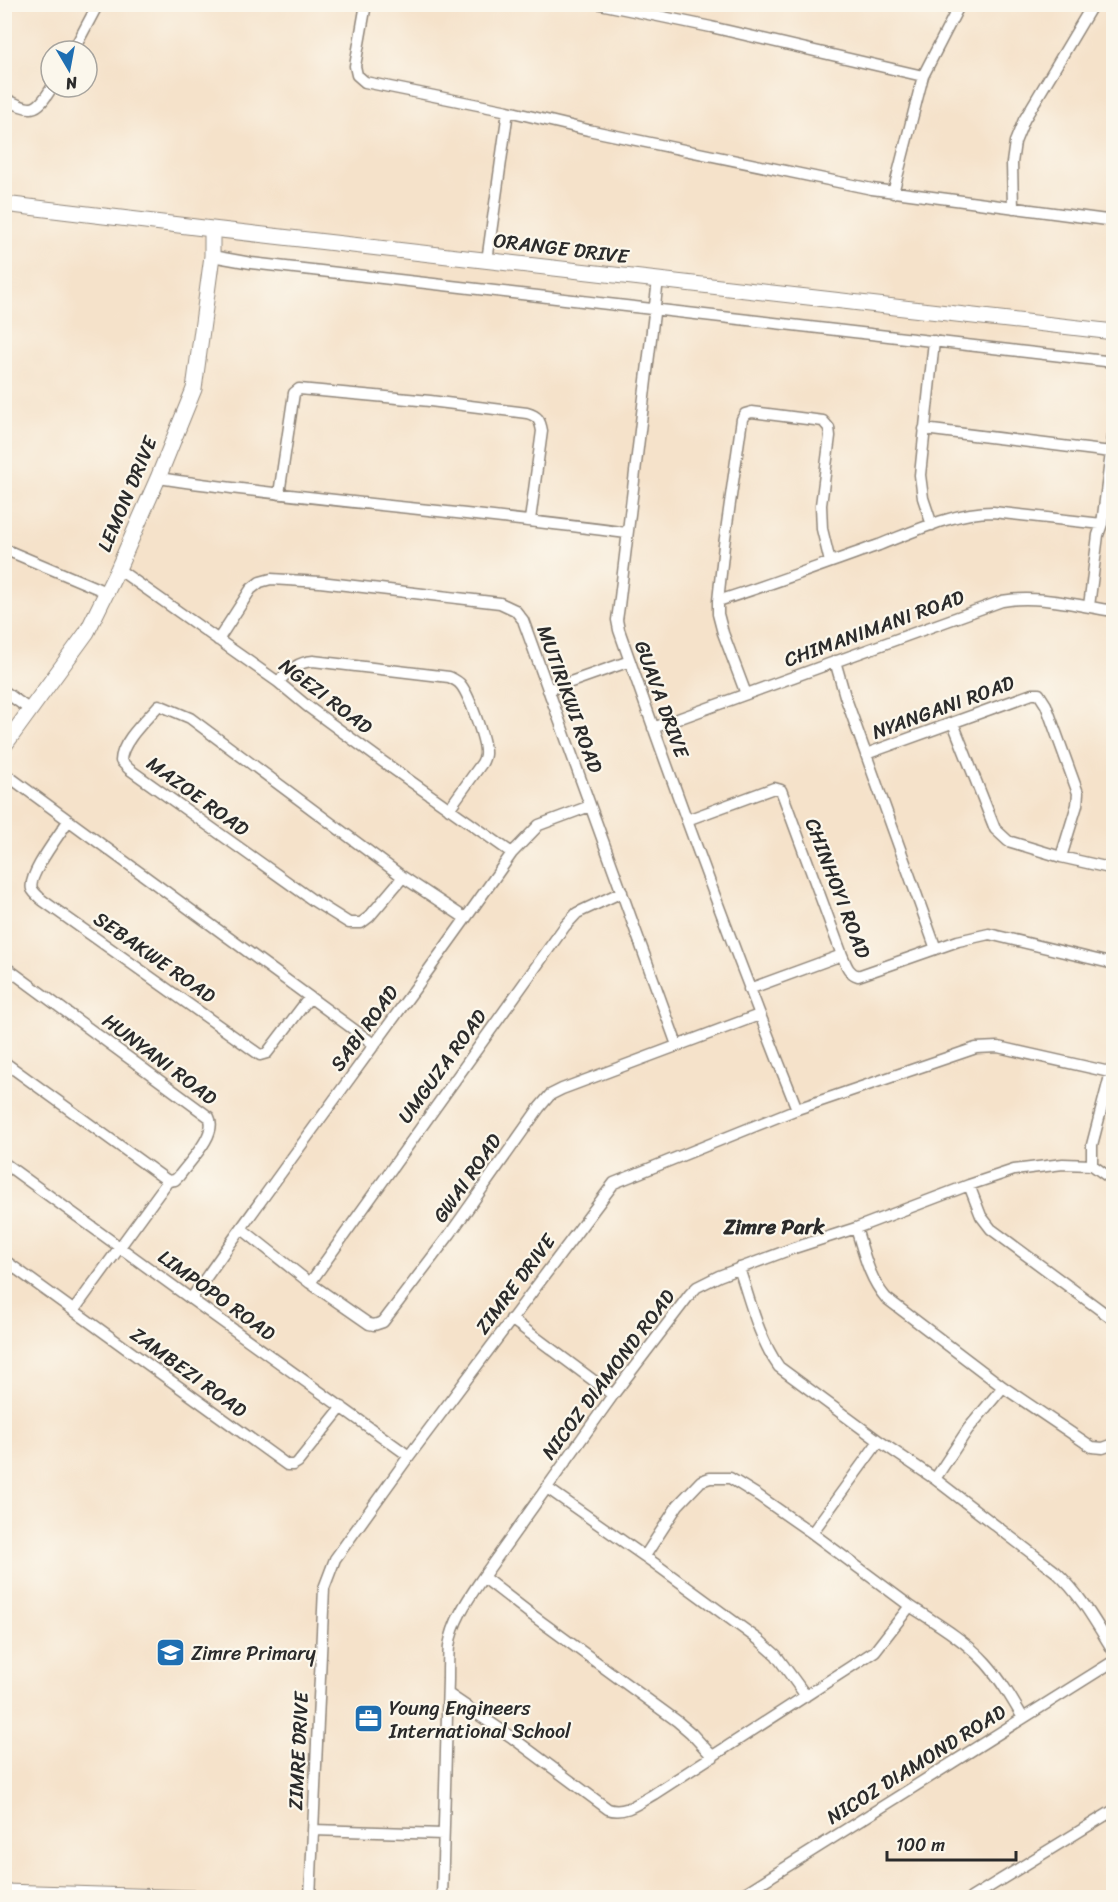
<svg xmlns="http://www.w3.org/2000/svg" width="1118" height="1902" viewBox="0 0 1118 1902" font-family="Sriracha,sans-serif">
<rect width="100%" height="100%" fill="#fbf7ec"/>
<filter id="ink" filterUnits="userSpaceOnUse"><feTurbulence type="fractalNoise" baseFrequency=".0167" numOctaves="2"/><feDisplacementMap in="SourceGraphic" scale="12" xChannelSelector="R" yChannelSelector="G"/><feConvolveMatrix kernelMatrix="1 2 1 2 8 2 1 2 1" color-interpolation-filters="sRGB"/></filter>
<filter id="wash" filterUnits="userSpaceOnUse"><feTurbulence type="fractalNoise" baseFrequency=".008" numOctaves="4" result="noise"/><feDisplacementMap in="SourceGraphic" scale="24" xChannelSelector="R" yChannelSelector="G"/><feGaussianBlur stdDeviation="1.35" result="paint"/><feColorMatrix in="noise" values="0 0 0 0 0 0 0 0 0 0 0 0 0 0 0 0 0 1.4 0 .05"/><feComposite in="paint" operator="in"/></filter>
<g filter="url(#wash)">
<rect width="100%" height="100%" fill="#f5e2ca"/>
</g>
<g filter="url(#ink)">
<g fill="none" stroke-linecap="round" stroke-linejoin="round">
<defs>
<path id="street" d="M366,4l-11,62 2,9 8,7 143,29 80,19 284,59 242,32
M600,4l111,23 212,49
M1107,4l7,4
M73,51l25,-47
M4,98c27,14 32,16 48,-11
M893,193l30,-117 37,-72
M1013,208l-1,-45 3,-21 9,-22 69,-116
M212,256l39,7 863,99
M487,261l21,-150
M658,280l-39,326 -2,14 2,10c56,161 115,321 178,479
M924,429l187,23
M158,478c155,23 313,34 469,55
M279,494l15,-101 5,-4 131,12 97,12c11,3 13,7 15,18l-12,89
M932,525l-9,-27 -3,-23 14,-134
M4,549l102,43
M118,569l160,113 29,24 75,55 130,92
M718,601c54,-17 107,-37 161,-56 36,-14 75,-33 114,-33l109,12
M1089,606l9,-71 4,-11 12,-95
M218,640l33,-51 9,-7 11,-3 49,3 180,21 15,7 8,10 154,425
M835,661l10,35 91,253
M278,682c11,-11 19,-20 35,-21l136,16c4,2 9,4 12,8 8,10 25,56 24,69 0,3 -1,5 -3,9l-33,46
M548,690l82,-29
M4,691l26,19
M746,694l-23,-61 -5,-19v-13l6,-56 18,-126 3,-5 7,-2 71,9 6,7 1,8 -9,69 1,24 8,33
M953,723l42,106 13,12 53,16 53,12
M653,728l349,-127c36,-7 76,5 112,10
M866,754l166,-60h7l7,11 32,88 -1,12 -16,52
M4,773l371,272
M687,820l87,-32 7,2 61,165c4,9 6,18 16,21l100,-35 31,-7 125,30
M68,821c-8,13 -41,55 -36,68 2,4 7,8 10,11l218,155 7,-2 42,-55
M403,877l-34,40 -8,6h-12l-35,-22 -185,-132 -8,-8c0,-19 26,-42 38,-56l31,13 213,159 62,41
M4,966l205,151c9,17 -20,45 -30,59l-4,4 -7,1 -164,-119
M749,989l93,-34
M4,1163l187,136 218,157
M1092,1165v-20l19,-73
M969,1185l12,31 10,13 123,91
M856,1228c8,26 13,50 30,70l117,89 89,60 11,1 11,-4
M242,1229l68,54 59,41 5,1 9,-3 67,-88 89,-126 11,-13 12,-6 197,-74
M4,1260l283,205h6l5,-3 44,-55
M739,1268c11,33 20,71 40,99l100,74 56,38 121,93c25,23 40,51 58,80
M310,1283l255,-357 12,-13 45,-21
M191,1299c105,-150 216,-296 321,-446l27,-28 51,-19
M74,1310l94,-129
M511,1319l102,76
M935,1479l33,-50 35,-42
M547,1488l107,75 105,77 17,15 30,41
M812,1533l67,-92
M483,1577l49,38 145,106 14,12 22,24
M910,1606c26,17 55,34 76,57 15,17 26,36 37,55
M448,1694l62,42 98,73c17,6 32,-7 46,-15l221,-143 35,-45 -98,-73 -53,-37 -29,-18h-20l-9,3 -23,24 -33,51
M313,1830l130,4
M310,1898l14,-310 11,-29 74,-103 205,-273 183,-74 179,-61 22,-1 116,26
M442,1898l6,-219c0,-11 0,-22 1,-33 4,-26 20,-48 34,-69l130,-182 77,-101 7,-7 22,-11 75,-28 62,-20 113,-43 45,-15 49,-6 29,1 22,16
M737,1898l377,-237
M971,1898l143,-88"/>
<path id="secondary" d="M4,204l208,25 902,103
M4,746l83,-114 31,-63 40,-91 36,-89 18,-133v-27
M4,1892l193,6"/>
</defs>
<use href="#street" stroke="#90867a" stroke-width="13"/>
<use href="#secondary" stroke="#90867a" stroke-width="17"/>
<use href="#street" stroke="#fff" stroke-width="10"/>
<use href="#secondary" stroke="#fff" stroke-width="15"/>
</g>
</g>
<defs>
<symbol id="school-square" viewBox="-11 -11 22 22"><rect x="-9" y="-9" width="18" height="18" rx="4" fill="#1f6fb2" stroke="#fbf7ec"/><path d="M0-5L7-2L0 1L-7-2ZM-4 1L0 2.5L4 1V4Q0 6-4 4Z" fill="#fff"/></symbol>
<symbol id="office-square" viewBox="-11 -11 22 22"><rect x="-9" y="-9" width="18" height="18" rx="4" fill="#1f6fb2" stroke="#fbf7ec"/><path d="M-6-3h4V-5.5h4V-3h4V5H-6ZM-1-4.5V-3h2v-1.5ZM-6 0V1H6V0Z" fill="#fff"/></symbol>
</defs>
<g fill-rule="evenodd">
<use href="#school-square" x="154" y="1636" width="33" height="33"/>
<use href="#office-square" x="352" y="1702" width="33" height="33"/>
</g>
<g text-anchor="middle" stroke-width="4.5" stroke-linejoin="round" paint-order="stroke">
<g font-size="20" fill="#2b2b2b" stroke="#fbf7ec">
<text transform="translate(561 248) rotate(7)" y="7">ORANGE DRIVE</text>
<text transform="translate(127 494) rotate(-67)" y="7">LEMON DRIVE</text>
<text transform="translate(874 628) rotate(-20)" y="7">CHIMANIMANI ROAD</text>
<text transform="translate(326 696) rotate(37)" y="7">NGEZI ROAD</text>
<text transform="translate(570 699) rotate(70)" y="7">MUTIRIKWI ROAD</text>
<text transform="translate(662 699) rotate(70)" y="7">GUAVA DRIVE</text>
<text transform="translate(943 707) rotate(-20)" y="7">NYANGANI ROAD</text>
<text transform="translate(198 796) rotate(36)" y="7">MAZOE ROAD</text>
<text transform="translate(838 888) rotate(69)" y="7">CHINHOYI ROAD</text>
<text transform="translate(155 957) rotate(35)" y="7">SEBAKWE ROAD</text>
<text transform="translate(364 1028) rotate(-54)" y="7">SABI ROAD</text>
<text transform="translate(160 1059) rotate(37)" y="7">HUNYANI ROAD</text>
<text transform="translate(442 1066) rotate(-54)" y="7">UMGUZA ROAD</text>
<text transform="translate(467 1178) rotate(-55)" y="7">GWAI ROAD</text>
<text transform="translate(515 1284) rotate(-53)" y="7">ZIMRE DRIVE</text>
<text transform="translate(217 1295) rotate(36)" y="7">LIMPOPO ROAD</text>
<text transform="translate(189 1372) rotate(36)" y="7">ZAMBEZI ROAD</text>
<text transform="translate(608 1374) rotate(-53)" y="7">NICOZ DIAMOND ROAD</text>
<text transform="translate(298 1751) rotate(-87)" y="7">ZIMRE DRIVE</text>
<text transform="translate(916 1764) rotate(-32)" y="7">NICOZ DIAMOND ROAD</text>
</g>
<g font-size="20" fill="#2b2b2b" stroke="#fbf7ec" text-anchor="start">
<text x="191" y="1660">Zimre Primary</text>
<text x="389" y="1715">Young Engineers<tspan x="389" dy="23">International School</tspan></text>
</g>
<g font-size="21" font-weight="bold" fill="#2b2b2b" stroke="#fbf7ec">
<text x="774" y="1234">Zimre Park</text>
</g>
</g>
<rect width="1118" height="1902" fill="none" stroke="#fbf7ec" stroke-width="24"/>
<g transform="translate(69 69) rotate(170)"><circle r="28" fill="#fbf7ec" stroke="#a8a59f" stroke-width="1.5"/>
<path d="M0-4.5L10 22L0 15L-10 22Z" fill="#1f6fb2"/>
<text y="-9" font-size="16" font-weight="bold" text-anchor="middle" fill="#2b2b2b">N</text>
</g>
<path d="M887 1851v9h129v-9" fill="none" stroke="#2b2b2b" stroke-width="3"/>
<text x="896" y="1851" font-size="18" fill="#2b2b2b" stroke="#fbf7ec" stroke-width="4.5" paint-order="stroke">100 m</text>
</svg>
